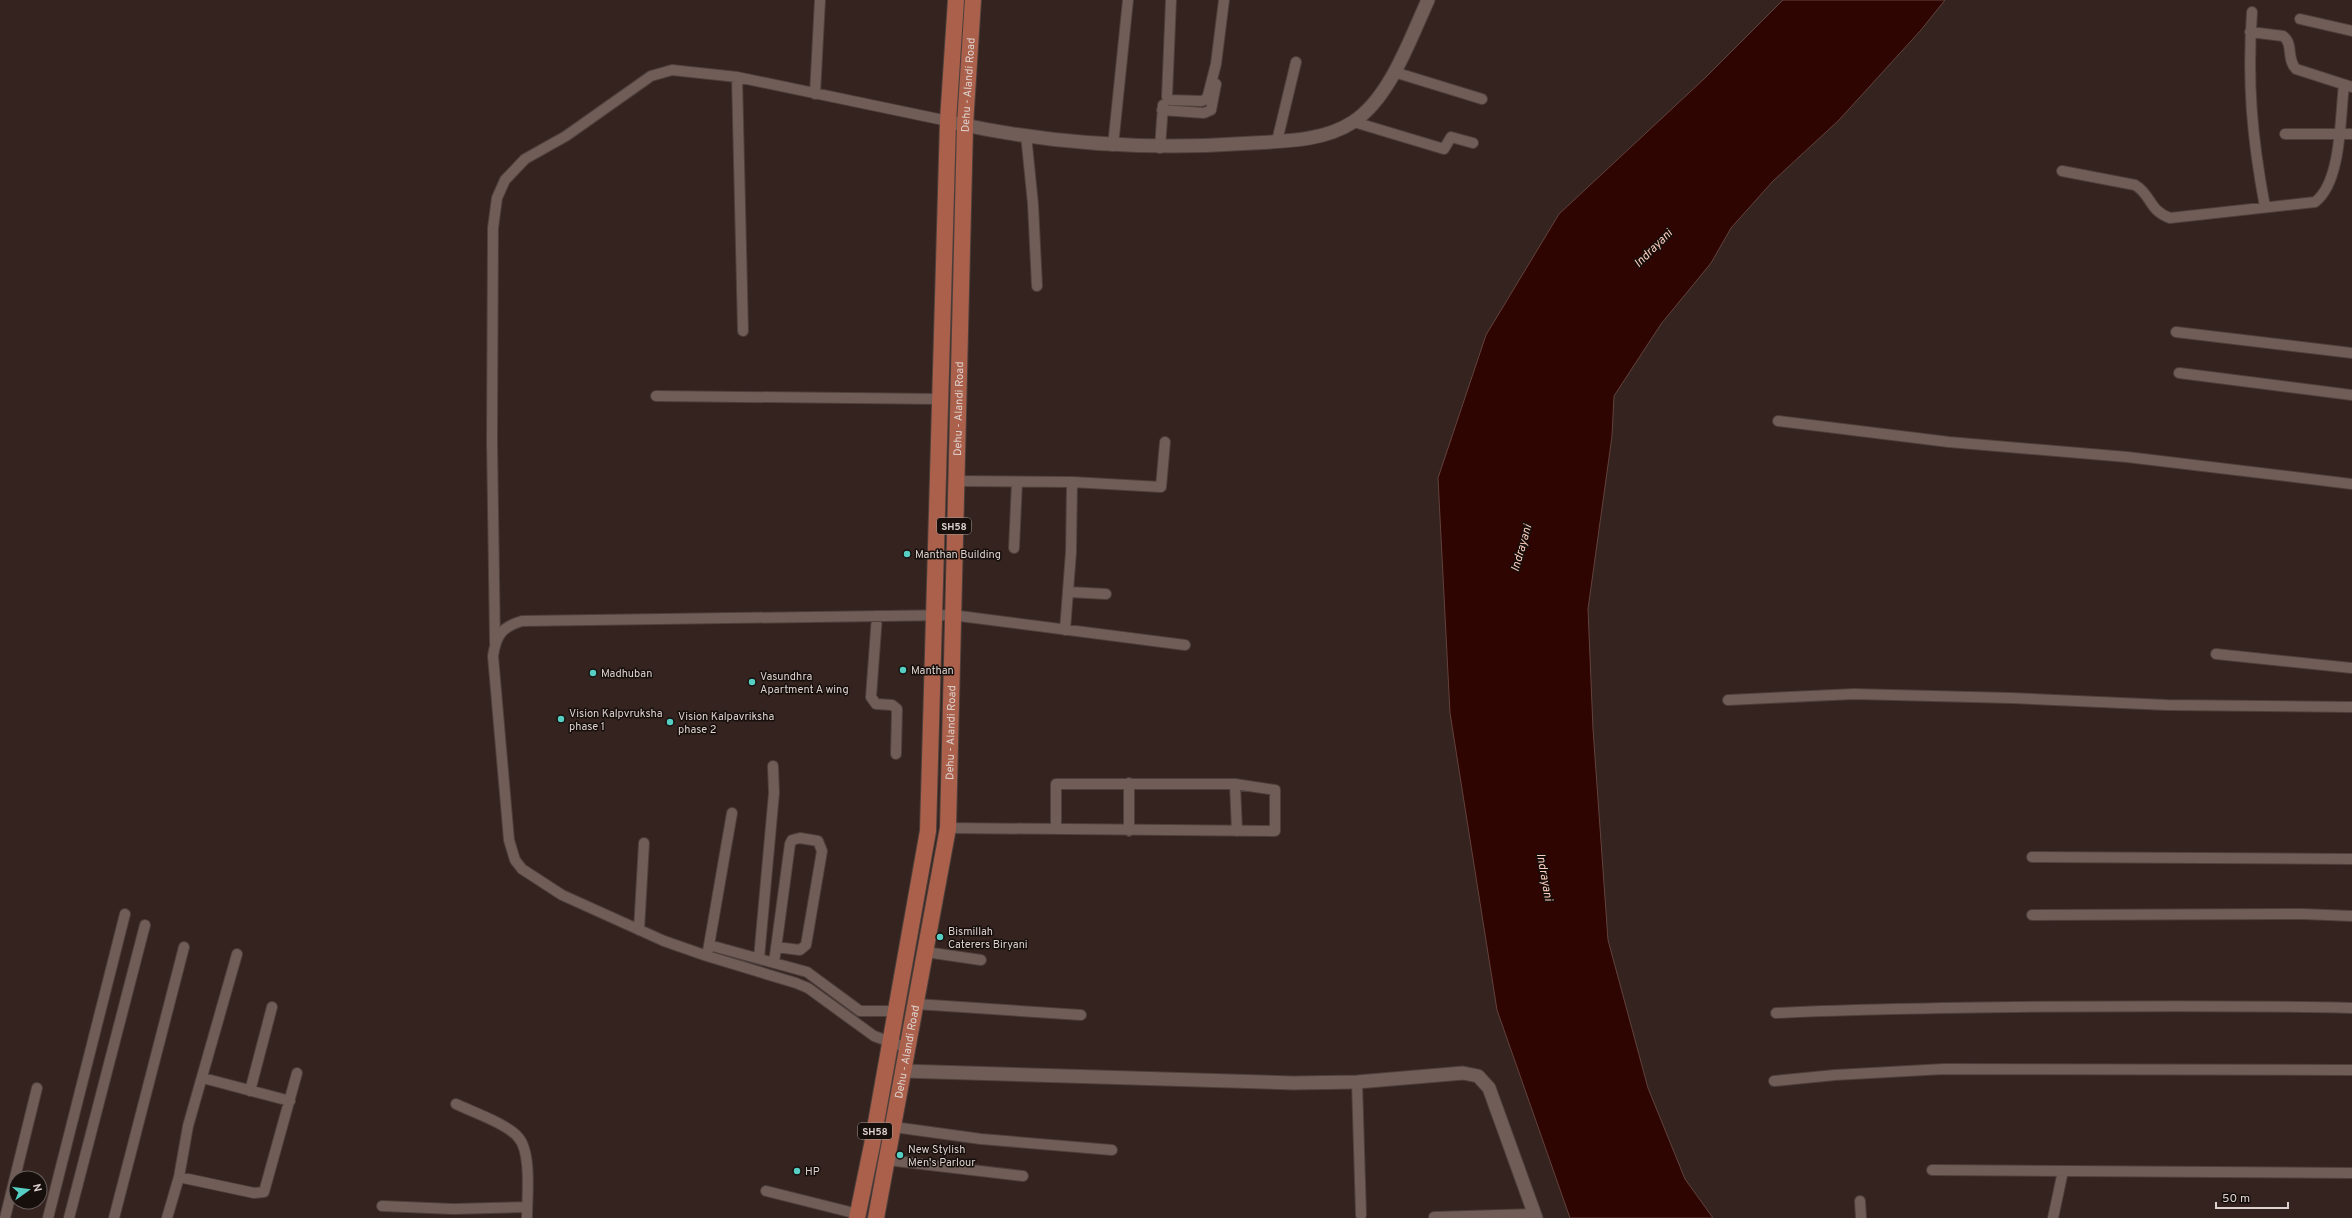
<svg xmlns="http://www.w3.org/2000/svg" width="2352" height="1218" viewBox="0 0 2352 1218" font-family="Overpass,sans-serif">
<rect width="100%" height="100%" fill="#34231e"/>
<path fill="#2e0500" stroke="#62423e" d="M1783,0h162l-24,30 -82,90 -66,61 -42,47 -20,35 -50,61 -47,72 -2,40 -24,173 5,120 15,211 40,148 37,91 28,39h-143l-73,-208 -47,-297 -12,-235 48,-143 73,-121 146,-136z"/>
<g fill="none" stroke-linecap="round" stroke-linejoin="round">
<defs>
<path id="minor" d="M1171,0l-4,97 3,3 31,1 6,-2 9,-35 8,-64
M2252,12c-5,70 0,126 13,195
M2300,19l52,12
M2250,32l33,4c11,8 3,23 13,33l56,18
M1394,72l88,27
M737,77l6,254
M815,94l5,-94
M1162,110l42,3 7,-3 5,-26
M1354,122l90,27 7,-12 22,6
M2285,134h67
M1026,135l7,69 4,82
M1277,141l19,-79
M1113,146l15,-146
M1160,148l3,-43
M2062,171l73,14c17,10 13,25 35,33l145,-16c27,-20 25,-87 29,-117
M2176,332l176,21
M2179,373l173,22
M656,396l284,3
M1778,421l171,21 178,15 225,27
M955,481l117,1 89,5 4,-45
M1014,548l3,-66
M1069,592l37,2
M877,616l-6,81 5,7 16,1 5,4 -1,45
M1065,630l6,-78 1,-70
M495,643l-3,-202 1,-213 4,-30 8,-18 20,-21 41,-23 85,-60 21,-6 65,7 211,44
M2216,654l136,14
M1728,700l126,-6 157,4 156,7 185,2
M1235,784l2,47
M948,828l327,3v-41l-40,-6h-179v45
M1129,831v-48
M2032,857l320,2
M2032,915l271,-1 49,2
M639,930l5,-87
M709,945l98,27 53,39h36
M708,951l24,-138
M926,952l55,8
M759,958l15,-165 -1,-27
M774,963l16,-119 2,-4 8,-2 18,3 4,10 -16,94 -6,5 -24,-3
M916,1004l165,11
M1776,1013c80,-4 160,-5 240,-6 112,-1 224,-2 336,1
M907,1048l-33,-12 -66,-48 -12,-5 -89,-27 -43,-15 -102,-46 -40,-26 -7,-9 -6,-20 -16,-184c3,-21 9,-29 29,-35l430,-6 233,30
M203,1078l87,23
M1774,1081l61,-6 109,-6 408,1
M1357,1082l4,133
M250,1091l22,-84
M456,1104c17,8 51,20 62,33 14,15 9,60 9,81
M894,1127l87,12 131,11
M887,1160l136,16
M1932,1170l420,3
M179,1177l75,16 10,-1 33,-119
M766,1191l92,23
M1860,1201l1,17
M382,1206l71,3 74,-2
M1434,1217l101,-3
M5,1218l32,-130
M48,1218l77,-304
M69,1218l76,-293
M114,1218l70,-271
M167,1218l12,-41 9,-51 49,-172
M2053,1218l10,-47"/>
<path id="tertiary" d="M955,123c99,22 198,27 298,20 33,-2 71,-2 100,-21 37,-24 57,-83 75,-122
M903,1071l390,12 64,-1 106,-9 15,3 11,12 47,130"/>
<g id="primary">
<path d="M857,1218l15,-73 56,-314 20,-710 8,-121"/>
<path id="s1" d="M876,1218l72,-390 17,-703 8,-125"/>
</g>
</defs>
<use href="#minor" stroke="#4d3f3c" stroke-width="12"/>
<use href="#tertiary" stroke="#4d3f3c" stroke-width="15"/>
<use href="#primary" stroke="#4d3f3c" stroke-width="18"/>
<use href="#minor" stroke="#705d57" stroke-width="10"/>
<use href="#tertiary" stroke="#705d57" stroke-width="13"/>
<use href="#primary" stroke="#aa604a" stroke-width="16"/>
</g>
<g fill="#56cec3" stroke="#160f0c" stroke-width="1.5">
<circle cx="907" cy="554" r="4"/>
<circle cx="903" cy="670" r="4"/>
<circle cx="593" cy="673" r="4"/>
<circle cx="752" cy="682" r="4"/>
<circle cx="561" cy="719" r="4"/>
<circle cx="670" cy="722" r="4"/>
<circle cx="940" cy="937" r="4"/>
<circle cx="900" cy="1155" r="4"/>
<circle cx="797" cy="1171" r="4"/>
</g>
<g text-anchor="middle" stroke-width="3" stroke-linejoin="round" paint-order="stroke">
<g fill="#160f0c" stroke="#a19894" stroke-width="1">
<rect x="937" y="518" width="34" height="16" rx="3"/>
<rect x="858" y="1123" width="34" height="16" rx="3"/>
</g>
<g font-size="10" font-weight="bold" fill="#ddd2cf">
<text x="954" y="530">SH58</text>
<text x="875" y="1135">SH58</text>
</g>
<g font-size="11" fill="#ddd2cf" stroke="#160f0c">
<text dy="4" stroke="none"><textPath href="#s1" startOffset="1140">Dehu - Alandi Road</textPath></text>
<text dy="4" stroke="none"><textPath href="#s1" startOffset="816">Dehu - Alandi Road</textPath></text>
<text dy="4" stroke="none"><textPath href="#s1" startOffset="492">Dehu - Alandi Road</textPath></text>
<text dy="4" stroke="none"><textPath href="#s1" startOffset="169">Dehu - Alandi Road</textPath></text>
</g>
<g font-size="11" fill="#ddd2cf" stroke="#160f0c" text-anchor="start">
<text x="915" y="558">Manthan Building</text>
<text x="911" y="674">Manthan</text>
<text x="601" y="677">Madhuban</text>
<text x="760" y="680">Vasundhra<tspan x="760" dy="13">Apartment A wing</tspan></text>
<text x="569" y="717">Vision Kalpvruksha<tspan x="569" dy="13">phase 1</tspan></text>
<text x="678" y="720">Vision Kalpavriksha<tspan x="678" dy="13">phase 2</tspan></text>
<text x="948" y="935">Bismillah<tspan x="948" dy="13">Caterers Biryani</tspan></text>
<text x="908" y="1153">New Stylish<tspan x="908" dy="13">Men's Parlour</tspan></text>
<text x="805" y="1175">HP</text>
</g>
<g font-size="12" font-style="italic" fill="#fccbbc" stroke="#160f0c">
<text transform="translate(1653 248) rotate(-45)" y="4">Indrayani</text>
<text transform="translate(1521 548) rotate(-74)" y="4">Indrayani</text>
<text transform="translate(1545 877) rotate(80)" y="4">Indrayani</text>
</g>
</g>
<g transform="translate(28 1190) rotate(76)"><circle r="19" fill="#160f0c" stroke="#665d5a"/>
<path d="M0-3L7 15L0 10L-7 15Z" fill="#56cec3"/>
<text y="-6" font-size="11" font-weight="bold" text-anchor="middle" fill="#ddd2cf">N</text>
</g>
<path d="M2216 1202v6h72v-6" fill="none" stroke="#ddd2cf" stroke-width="2"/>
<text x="2222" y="1202" font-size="12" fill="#ddd2cf" stroke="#160f0c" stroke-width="3" paint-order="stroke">50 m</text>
</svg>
